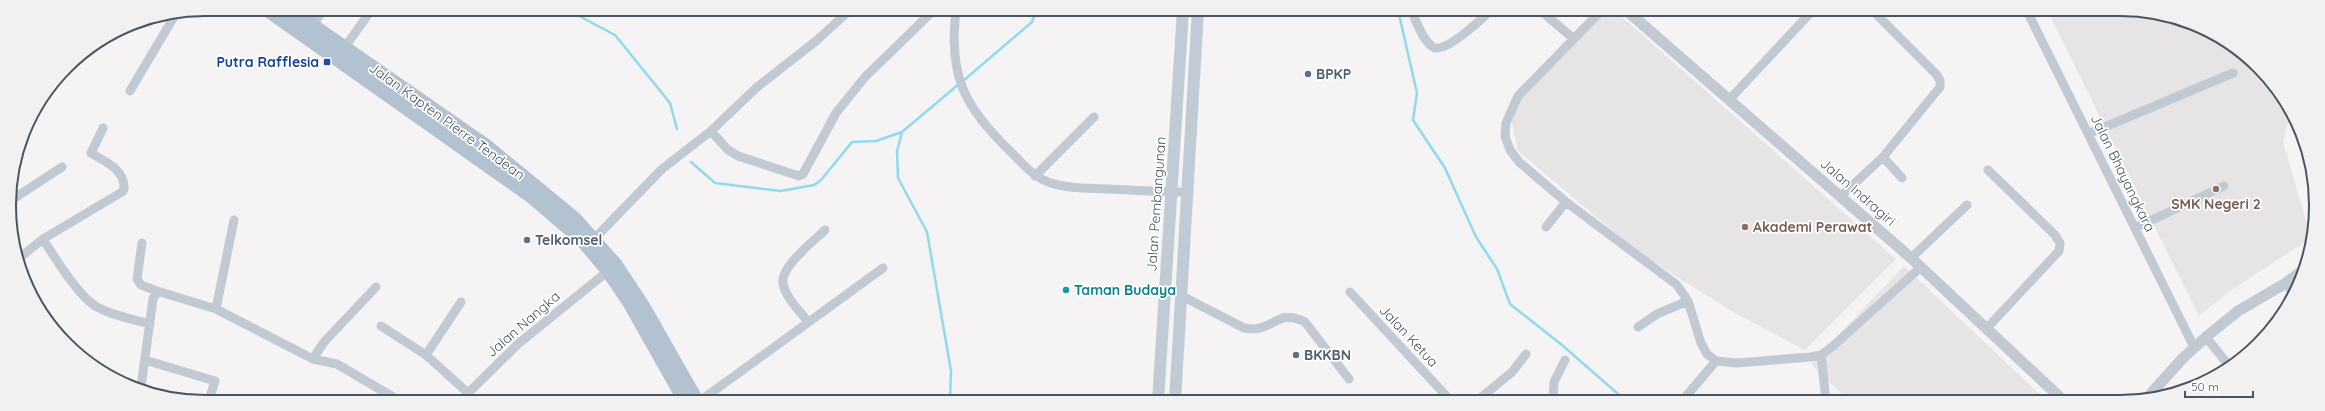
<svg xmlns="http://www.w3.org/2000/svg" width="2325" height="411" viewBox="0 0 2325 411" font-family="Quicksand,sans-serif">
<rect width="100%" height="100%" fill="#f5f3f3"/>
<path fill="#e6e4e5" d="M1605,10h9l282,249 -91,91 -70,-37 -96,-60 -121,-102 -9,-42z
M2062,11h83l73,24 57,51 15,29 -7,26 28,97 -84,55 -28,23 -148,-298z
M1904,266l143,135h-198l-38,-37z"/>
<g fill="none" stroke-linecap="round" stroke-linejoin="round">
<path stroke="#90daee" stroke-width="2.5" d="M566,9l49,26 55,68 7,26
M1398,10l19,83 -4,27 32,48 31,69 21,32 13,35 52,41 64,56
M963,81l69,-59 4,-12
M691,162l24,21 66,8 33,-6 7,-5 31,-38 24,-1 26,-9
M950,401l1,-30 -24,-139 -29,-54 -1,-27 5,-19 57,-48"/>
<path stroke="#c1cad2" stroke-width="9" d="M956,10c-8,66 8,96 55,142 12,12 23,26 40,31 18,6 38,5 57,6 26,1 52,3 78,3
M1411,10c5,11 12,31 22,37 11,8 50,-29 58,-37
M1540,10l34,29
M1602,10l-84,86 -12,27 -1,13 5,14 9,12 47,40 111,83 11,16 13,42 6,11 9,7 21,2 73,-6 11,-2 12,-9 88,-79
M2027,11l167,336
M313,25l11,-16
M345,47l27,-38
M130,91l45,-76
M1730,99l83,-89
M711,131l16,18 11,7 61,20 4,-2 33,-61 29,-36 69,-67
M2088,134l145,-61
M1883,157l19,21
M1035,176l59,-59
M1840,197l43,-40 57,-70v-7l-4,-6 -64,-64
M10,201l52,-34
M1546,227l20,-25
M2135,228l89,-42
M43,239c12,19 36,58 54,68 16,9 36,12 53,17
M594,239l68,-70 49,-38 45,-43 60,-47 34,-31
M142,243l-5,36 4,6 16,6
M1911,258l56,-53
M18,259l25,-20 79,-47 2,-3c1,-20 -19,-27 -33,-36l12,-25
M2286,283l8,12
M1350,292l101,109
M1180,295l64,33c29,6 32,-21 61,-6l44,57
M216,309l18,-89
M808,322c-8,-11 -23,-25 -25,-39 -3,-16 31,-42 42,-53
M381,326l45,29 42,38
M1638,327l19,-13 31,-13
M1987,328l72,-77 1,-8 -5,-8 -67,-65
M2206,337l23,29
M426,355l35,-53
M1821,355l5,46
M313,359l11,-17 52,-55
M145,360l70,21 -6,19
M141,387l12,-88 4,-8 59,18 97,50 24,5 61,36
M460,401l58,-57 90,-73
M700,401l183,-133
M1477,401l35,-29 14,-18
M1553,401l1,-19 11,-22
M1682,401l34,-40"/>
<path stroke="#c1cad2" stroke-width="11" d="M1626,10l285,248 154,144
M2147,398l35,-39 24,-22 32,-26 48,-28 16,-12"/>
<path stroke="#c1cbd6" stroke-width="12" d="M1158,401l25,-391
M1175,401l23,-391"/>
<path stroke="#b3c2d1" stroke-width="14" d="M266,9l266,188 50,43 26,31 21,31 56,99
M289,9l196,136 90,74 41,46 27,41 54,95"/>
</g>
<rect fill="#1a4fb4" stroke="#fff" stroke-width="1.5" x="323" y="58" width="8" height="8" rx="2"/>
<g fill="#5c6f8a" stroke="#fff" stroke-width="1.5">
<circle cx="1308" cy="74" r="4"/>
<circle cx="527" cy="240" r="4"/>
<circle cx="1296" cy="355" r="4"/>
</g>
<g fill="#8d6e63" stroke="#fff" stroke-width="1.5">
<circle cx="2216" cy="189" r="4"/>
<circle cx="1745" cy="227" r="4"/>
</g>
<circle fill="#0f9aa8" stroke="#fff" stroke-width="1.5" cx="1066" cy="290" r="4"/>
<g text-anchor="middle" stroke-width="3.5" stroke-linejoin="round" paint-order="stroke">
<g font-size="14" font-weight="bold" fill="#164399" stroke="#fff" text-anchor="end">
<text x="319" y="67">Putra Rafflesia</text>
</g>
<g font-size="14" font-weight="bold" fill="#4e5e75" stroke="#fff" text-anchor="start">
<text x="1316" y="79">BPKP</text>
<text x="535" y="245">Telkomsel</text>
<text x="1304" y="360">BKKBN</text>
</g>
<g font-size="14" fill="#4a5661" stroke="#fff">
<text transform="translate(447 121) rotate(36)" y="5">Jalan Kapten Pierre Tendean</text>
<text transform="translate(2123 173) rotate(64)" y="5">Jalan Bhayangkara</text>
<text transform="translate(1858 192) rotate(41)" y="5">Jalan Indragiri</text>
<text transform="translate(1156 204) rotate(-86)" y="5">Jalan Pembangunan</text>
<text transform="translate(523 324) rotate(-41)" y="5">Jalan Nangka</text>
<text transform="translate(1409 336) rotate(47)" y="5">Jalan Ketua</text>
</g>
<g font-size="14" font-weight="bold" fill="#785e54" stroke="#fff">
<text x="2216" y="209">SMK Negeri 2</text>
<text x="1753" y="232" text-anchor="start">Akademi Perawat</text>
</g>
<g font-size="14" font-weight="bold" fill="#0d838f" stroke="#fff" text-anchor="start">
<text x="1074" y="295">Taman Budaya</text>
</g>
</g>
<path d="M0 0H2325V411H0ZM205 16H2120A189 189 0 0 1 2309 205V206A189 189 0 0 1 2120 395H205A189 189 0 0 1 16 206V205A189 189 0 0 1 205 16Z" fill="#f1f1f2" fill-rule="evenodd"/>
<path fill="none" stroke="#4a5661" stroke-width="2" d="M205 16H2120A189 189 0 0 1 2309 205V206A189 189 0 0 1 2120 395H205A189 189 0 0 1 16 206V205A189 189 0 0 1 205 16Z"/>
<path d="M2185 391v6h68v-6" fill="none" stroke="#4a5661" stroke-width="2"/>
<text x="2191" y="391" font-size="12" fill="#4a5661" stroke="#ffffff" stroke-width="3" paint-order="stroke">50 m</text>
</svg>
